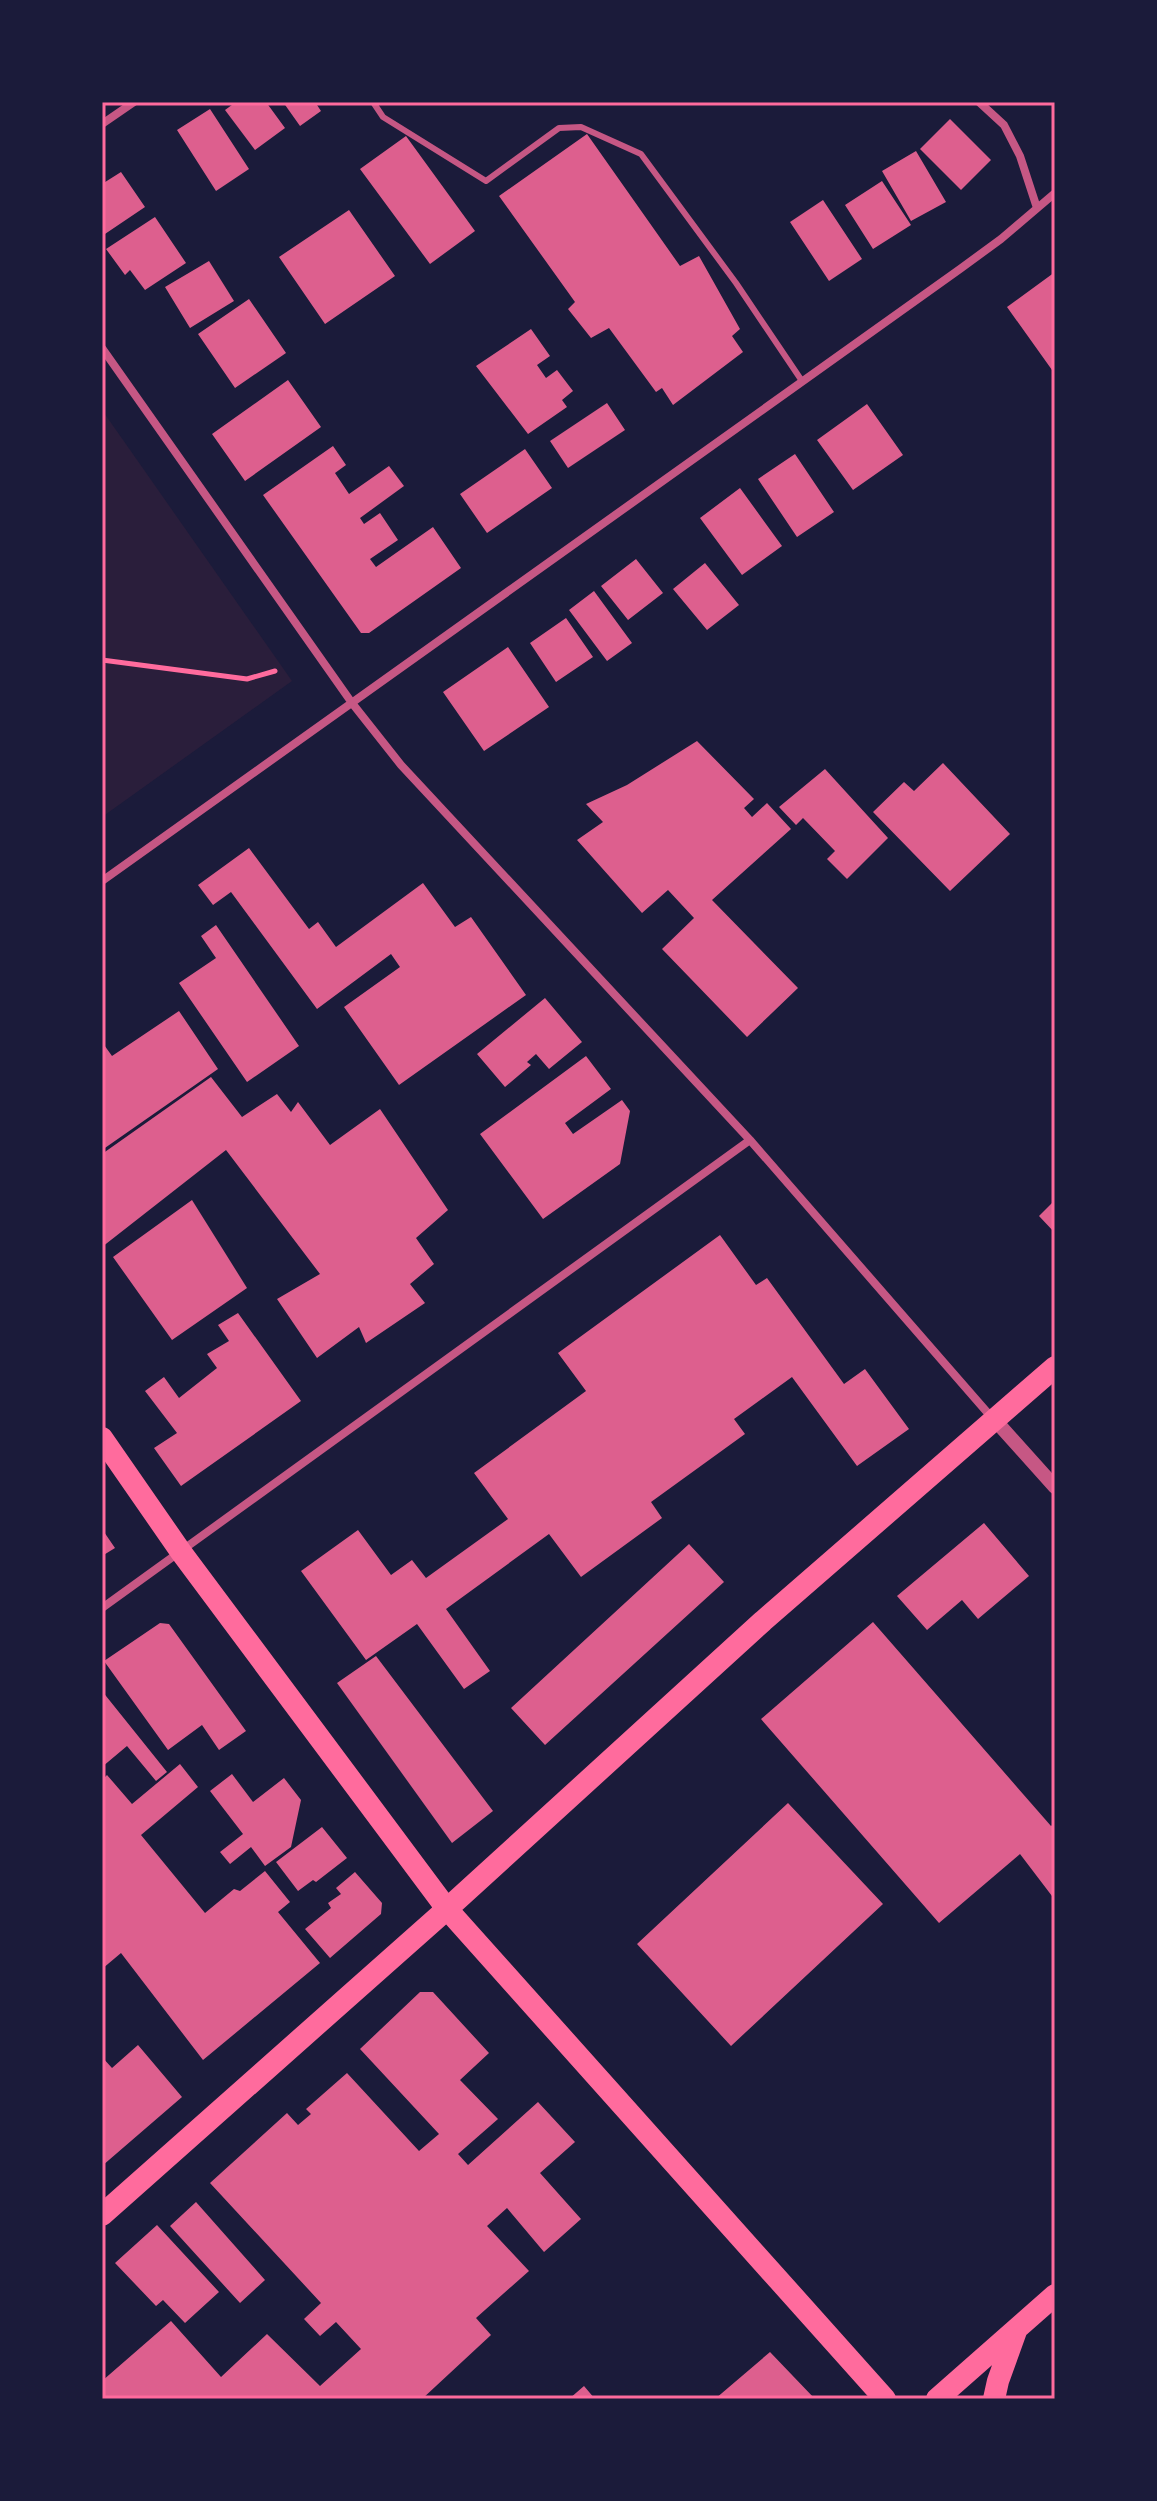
<svg xmlns="http://www.w3.org/2000/svg" width="1157" height="2501" viewBox="0 0 1157 2501" font-family="Overpass,sans-serif">
<rect width="100%" height="100%" fill="#1b1b3a"/>
<path fill="#2a1e3b" d="M102,410l190,271 -190,136z"/>
<path fill="#dd5f8e" d="M236,102h30l19,26 -30,22 -30,-40z
M283,102h32l6,9 -21,15z
M210,109l39,60 -33,22 -39,-61z
M950,119l41,41 -30,30 -41,-41z
M587,134l93,132 19,-10 41,73 -8,7 11,16 -70,53 -11,-17 -6,4 -47,-64 -18,10 -23,-29 7,-7 -76,-106z
M406,136l69,95 -45,33 -70,-95z
M916,151l30,51 -35,19 -29,-50z
M121,172l24,35 -43,29v-52z
M882,181l29,44 -38,24 -28,-44z
M823,200l39,59 -33,22 -39,-59z
M349,210l46,66 -70,48 -46,-67z
M155,217l31,46 -41,27 -15,-20 -5,5 -19,-26z
M209,261l25,40 -44,27 -25,-41z
M1055,272v96l-3,2 -45,-63z
M249,299l37,54 -51,35 -37,-54z
M531,329l19,27 -13,9 9,13 11,-8 16,21 -11,9 5,7 -39,27 -52,-68z
M288,380l33,47 -76,54 -33,-47z
M607,403l18,27 -57,38 -18,-27z
M867,404l36,51 -50,35 -36,-50z
M333,446l13,19 -11,8 14,21 40,-28 15,20 -44,32 4,6 16,-11 18,27 -28,19 6,8 57,-40 28,41 -92,65h-8l-98,-138z
M525,449l27,39 -65,45 -27,-39z
M795,454l39,58 -37,25 -39,-58z
M740,488l42,58 -40,29 -42,-57z
M636,559l27,34 -35,27 -27,-34z
M705,563l34,42 -32,25 -34,-41z
M594,591l38,52 -25,18 -38,-51z
M566,618l27,39 -37,25 -26,-39z
M508,647l41,60 -65,44 -41,-59z
M697,741l57,58 -10,9 8,9 15,-14 24,26 -79,71 86,88 -51,49 -85,-88 32,-31 -26,-28 -26,23 -65,-73 26,-18 -17,-18 41,-19z
M943,763l67,71 -60,57 -77,-79 31,-30 10,9z
M825,769l63,69 -41,41 -20,-20 8,-8 -32,-33 -7,7 -17,-18z
M249,848l60,81 9,-7 18,25 87,-64 32,44 16,-10 55,78 -127,90 -55,-78 56,-40 -9,-13 -74,55 -86,-117 -18,13 -15,-20z
M216,925l83,121 -52,36 -68,-99 37,-25 -15,-22z
M545,998l37,44 -33,27 -13,-15 -9,8 4,3 -26,22 -28,-33z
M179,1011l39,58 -116,81v-108l10,14z
M586,1056l25,33 -46,34 8,11 49,-34 8,11 -10,53 -77,55 -63,-85z
M211,1077l31,40 35,-23 14,18 7,-10 32,43 50,-36 68,101 -32,28 18,26 -24,20 15,19 -59,40 -7,-16 -42,31 -40,-59 43,-25 -94,-124 -124,97v-93z
M192,1200l55,88 -75,52 -59,-83z
M1055,1200v33l-16,-17z
M720,1235l36,50 11,-7 77,106 21,-15 44,60 -52,37 -65,-89 -58,42 11,15 -94,68 11,16 -81,59 -32,-43 -103,75 44,62 -26,18 -47,-65 -51,36 -65,-89 57,-41 33,45 21,-15 14,18 82,-59 -34,-46 112,-82 -28,-38z
M238,1313l63,88 -120,85 -27,-38 23,-15 -32,-42 19,-14 15,21 38,-30 -10,-14 22,-13 -11,-16z
M984,1523l45,53 -51,43 -16,-19 -35,30 -30,-34z
M102,1529l13,19 -13,8z
M689,1544l35,38 -179,163 -34,-37z
M873,1622l178,204 4,-3v77l-35,-46 -81,69 -178,-204z
M160,1623l9,1 77,107 -27,19 -17,-25 -34,25 -64,-89z
M376,1656l117,155 -41,32 -115,-160z
M102,1691l65,81 -11,9 -29,-35 -25,21z
M180,1764l18,23 -57,48 64,78 29,-24 6,2 25,-20 25,31 -12,10 42,51 -117,97 -82,-107 -19,16v-189l5,-5 25,29z
M232,1774l21,28 31,-24 17,22 -10,47 -26,19 -14,-19 -21,17 -10,-12 23,-18 -33,-43z
M788,1803l95,101 -152,142 -94,-102z
M322,1827l25,31 -31,24 -3,-2 -15,11 -22,-29z
M355,1872l27,31 -1,11 -51,44 -25,-29 26,-21 -3,-5 13,-9 -5,-6z
M420,1992h13l56,61 -29,27 38,39 -40,35 10,11 70,-63 37,40 -35,31 41,46 -37,33 -37,-44 -20,18 42,45 -53,47 15,17 -69,64h-320v-18l69,-60 50,56 46,-43 53,52 41,-37 -25,-27 -16,14 -16,-17 17,-16 -111,-120 77,-70 11,12 13,-11 -5,-5 41,-36 72,78 20,-17 -79,-85z
M138,2045l44,52 -80,69v-109l10,11z
M196,2202l69,78 -25,23 -70,-77z
M157,2225l62,67 -34,31 -22,-23 -7,6 -41,-43z
M770,2352l45,47h-100z
M584,2386l11,13h-26z"/>
<g fill="none" stroke-linecap="round" stroke-linejoin="round">
<path stroke="#ff6b9d" stroke-width="5" d="M102,660l145,19 28,-8"/>
<path stroke="#c65784" stroke-width="6" d="M373,102l10,15 103,64 73,-53 22,-1 60,27 95,129 66,98"/>
<path stroke="#c65784" stroke-width="8" d="M979,102l25,23 16,31 17,52
M102,124l32,-22
M102,348l250,355 49,62 349,375 243,279
M102,881l858,-612 41,-30 54,-46
M102,1608l648,-468"/>
<path stroke="#c65784" stroke-width="14" d="M994,1419l61,68"/>
<path stroke="#ff6b9d" stroke-width="22" d="M102,1438l79,114 266,357 438,490
M102,2215l345,-306 316,-288 292,-254
M937,2399l118,-104
M994,2399l4,-18 18,-50"/>
</g>
<rect width="1157" height="2501" fill="none" stroke="#1b1b3a" stroke-width="208"/>
<rect x="104" y="104" width="949" height="2293" fill="none" stroke="#ff6b9d" stroke-width="3"/>
</svg>
